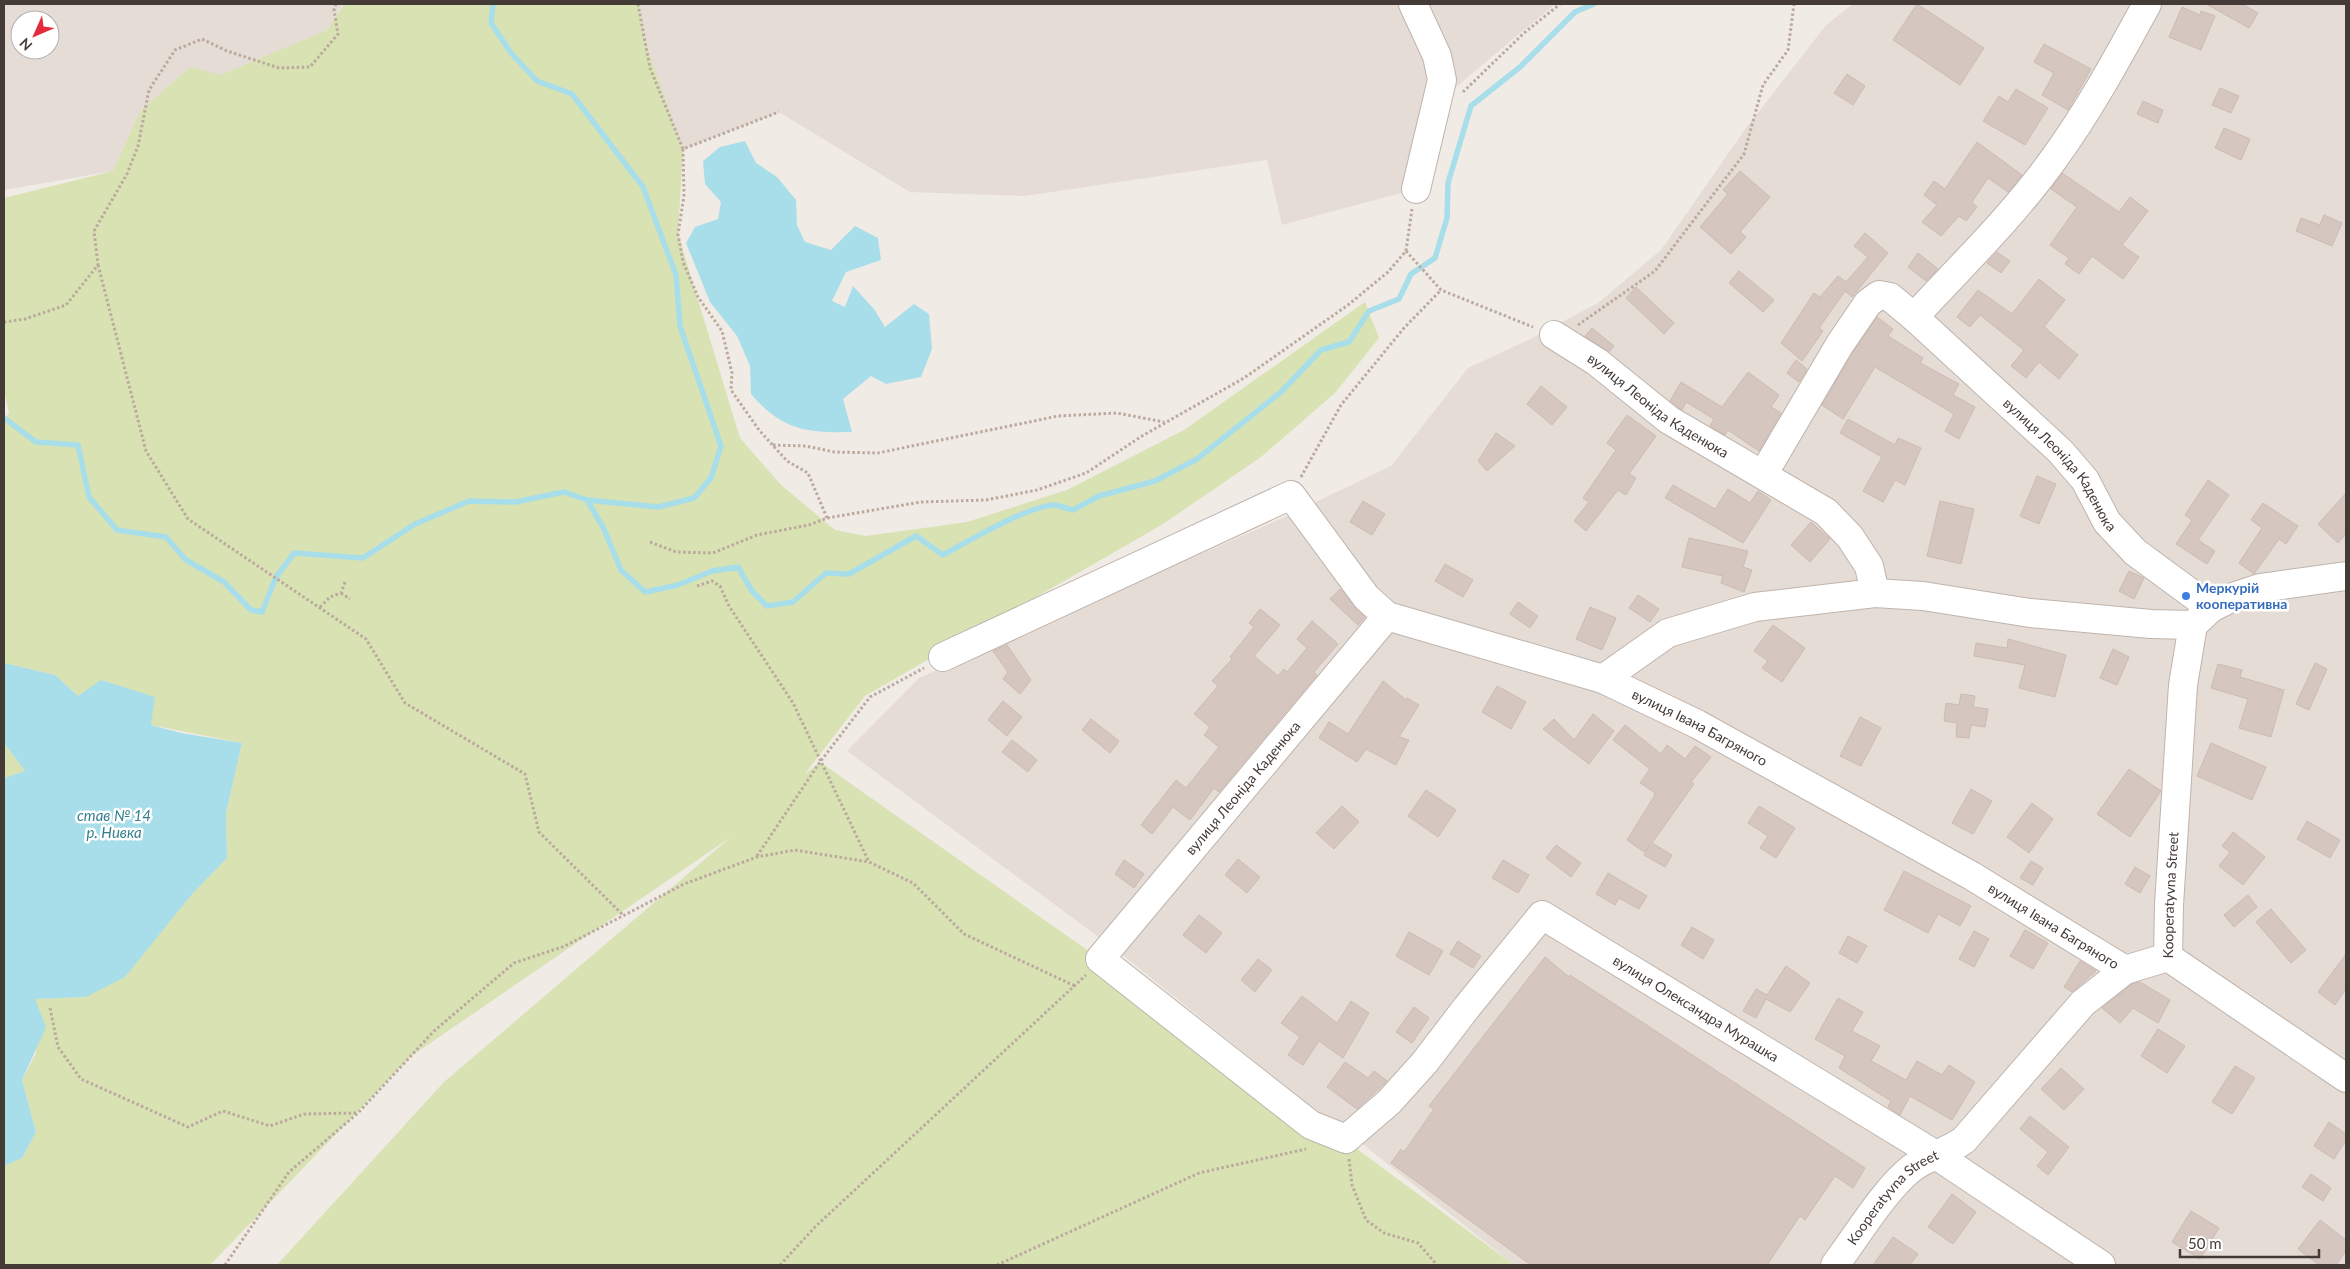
<svg xmlns="http://www.w3.org/2000/svg" width="2350" height="1269" viewBox="0 0 2350 1269" font-family="Lato,sans-serif">
<rect width="100%" height="100%" fill="#f1ebe6"/>
<path fill="#e5dcd5" fill-rule="evenodd" d="M4,4h339l-16,26 -106,46 -31,-9 -50,44 -27,60 -109,19zM20,20h30v30h-30z
M638,4h917l-117,98 -22,87 -134,36 -15,-65 -242,36 -115,-4 -131,-80 -96,37 -33,-81z
M1853,4h493v1261h-832l-159,-127 -36,-25 -199,-160 -273,-202 72,-73 359,-158 113,-54 77,-98 58,-27 72,-38 63,-53 85,-122 80,-103z"/>
<path fill="#d8e2b3" d="M344,4h295l7,41 37,104 -5,85 62,204 41,47 54,45 31,6 101,-14 100,-32 117,-60 181,-128 14,36 -44,55 -74,64 -98,67 -298,172 -61,79 16,-13 280,197 414,306h-1237l167,-183 287,-245 -321,220 -200,208h-206v-99l18,-8 14,-26 -14,-52 14,-27 -1,-54 51,-2 141,-139 -1,-45 16,-70 -91,-18 3,-28 -76,-1 -23,-21 -51,-12v-241l5,-10 -5,-20v-194l109,-27 27,-60 50,-44 31,8 106,-45z
M4,743l21,28 -21,7z"/>
<path fill="#a8dee9" d="M745,141l11,22 21,14 19,23 1,25 8,17 26,8 24,-24 23,12 3,22 -35,12 -14,29 13,6 8,-21 21,23 11,18 29,-23 15,10 3,35 -11,28 -35,7 -15,-8 -28,23 9,33c-46,1 -70,-2 -101,-38l-1,-28 -13,-30 -27,-34 -24,-59 9,-16 23,-8 3,-17 -16,-18 -2,-23 17,-14z
M4,663l51,12 23,21 23,-16 54,17 -4,28 30,8 61,10 -16,70 1,45 -35,36 -67,83 -39,20 -51,2 11,28 -24,53 14,52 -14,26 -18,8v-388l21,-7 -21,-28z"/>
<g fill="none" stroke-linecap="round" stroke-linejoin="round">
<path stroke="#a8dee9" stroke-width="5.5" d="M493,4l-2,19 20,30 26,28 35,13 71,93 33,88 4,51 41,120 -10,32 -17,20 -36,9 -71,-7
M4,418l32,24 42,3 11,52 28,33 49,7 20,23 38,22 27,28 11,2 14,-35 18,-24 69,5 52,-34 54,-23 46,1 49,-10 23,8 16,27 18,43 24,22 33,-7 34,-14 26,-4 14,24 15,15 26,-4 33,-29 23,1 67,-38 27,19c25,-14 85,-49 111,-50 6,0 13,4 19,5l26,-14 56,-15 42,-22 84,-67 40,-42 28,-8 20,-31 30,-12 12,-25 24,-16 12,-40 1,-35 23,-77 49,-39 55,-55 19,-8"/>
</g>
<path fill="#d5c7c0" stroke="#ccbbb1" d="M1917,4l67,44 -24,37 -67,-45z
M2206,4h36l16,9 -9,15z
M2182,7l18,8 1,-4 14,5 -14,34 -32,-13z
M2044,44l47,25 -23,41 -26,-15 12,-22 -20,-11z
M1847,74l18,12 -12,19 -19,-12z
M2220,88l19,8 -8,17 -19,-8z
M2016,89l32,19 -23,37 -42,-24 16,-25 9,6z
M2143,101l20,9 -5,13 -21,-9z
M2224,128l26,11 -9,21 -26,-12z
M1977,142l45,33 -14,17 -20,-14 -16,24 5,5 -11,14 -7,-5 -18,20 -19,-14 15,-17 -13,-10 10,-14 11,8z
M1740,171l30,26 -30,35 6,5 -15,17 -31,-27 28,-33 -5,-4z
M2062,173l57,39 11,-15 18,14 -26,34 17,12 -16,22 -31,-23 -13,18 -14,-10 4,-6 -19,-13 27,-38 -26,-18z
M2324,215l18,8 -10,23 -36,-15 5,-13 19,7z
M1865,233l23,20 -36,44 -7,-6 -26,37 4,3 -21,30 -21,-18 33,-50 6,4 18,-21 8,6 22,-25 -14,-11z
M1997,252l13,9 -9,12 -14,-10z
M1918,253l20,16 -12,12 -18,-14z
M1739,271l35,29 -11,12 -34,-29z
M2039,279l26,21 -21,27 34,28 -19,24 -20,-17 -13,16 -15,-12 13,-16 -44,-35 -10,12 -13,-10 21,-27 34,24z
M1636,287l38,36 -10,11 -38,-36z
M1877,317l16,12 -5,7 35,22 -3,5 39,21 -6,11 22,12 -16,32 -14,-8 9,-17 -79,-47 -32,52 -21,-14 31,-53z
M1592,328l22,18 -5,6 -24,-16z
M1796,360l11,9 -8,13 -12,-9z
M1748,372l31,23 -8,12 10,6 -22,38 -31,-21 -3,5 -15,-9 4,-7 -28,-17 -4,8 -12,-9 11,-19 41,25z
M1541,386l26,21 -15,18 -25,-21z
M1627,415l29,21 -27,38 7,4 -10,17 -8,-5 -32,41 -12,-10 15,-19 -6,-4 33,-48 -9,-7z
M1848,419l47,26 3,-7 23,10 -16,37 -10,-5 -12,22 -20,-11 19,-34 -42,-24z
M1496,433l19,13 -28,25 -9,-10z
M2037,476l19,8 -17,40 -19,-8z
M2208,480l21,15 -31,45 17,11 -8,13 -31,-20 16,-24 -7,-5z
M1673,485l42,24 13,-20 22,14 8,-12 13,9 -28,43 -78,-45z
M2346,493v41l-8,9 -20,-19z
M1363,501l22,13 -13,21 -22,-13z
M1940,501l34,8 -13,55 -34,-8z
M2263,503l35,23 -12,18 -7,-5 -25,35 -15,-11 23,-35 -11,-8z
M1811,522l19,17 -20,23 -19,-17z
M1689,538l59,13 -5,16 9,3 -8,22 -23,-9 2,-7 -41,-9z
M1445,564l28,16 -10,17 -28,-16z
M2129,571l15,7 -10,21 -15,-8z
M1340,589l25,28 -7,8 -28,-26z
M1638,595l21,14 -9,13 -21,-14z
M1518,602l20,14 -8,12 -20,-14z
M1590,607l26,11 -14,32 -26,-11z
M1260,609l20,16 -26,31 24,20 6,-7 3,3 20,-24 -10,-9 15,-18 26,23 -24,28 3,3 -98,117 -5,-4 -24,32 -17,-13 -21,27 -11,-9 35,-45 10,8 33,-41 -15,-12 6,-8 -16,-13 24,-28 -6,-5 20,-22 -2,-2 24,-30 -5,-4z
M1773,625l32,23 -23,34 -20,-14 6,-7 -14,-10z
M2008,639l58,16 -11,42 -36,-9 6,-23 -51,-9 2,-13 31,5z
M1007,645l24,35 -11,14 -17,-15 5,-7 -15,-21z
M2113,649l16,8 -12,28 -17,-7z
M2315,663l12,6 -18,41 -13,-6z
M2218,664l24,6 -2,7 44,13 -13,47 -32,-9 9,-29 -37,-11z
M1383,681l23,19 1,-2 12,7 -20,32 10,3 -13,25 -30,-16 -9,13 -38,-24 10,-16 19,12z
M1497,686l29,16 -15,27 -29,-17z
M1961,694l14,2 -2,11 15,2 -3,18 -14,-2 -2,13 -13,-1 1,-14 -13,-2 2,-18 13,2z
M1003,701l19,16 -15,19 -19,-16z
M1593,714l21,17 -25,33 -46,-35 11,-10 20,21z
M1860,717l21,11 -20,38 -21,-10z
M1091,719l28,22 -9,12 -28,-23z
M1625,725l36,29 6,-9 18,14 10,-13 16,11 -20,25 3,2 -42,59 20,12 -7,12 -21,-12 6,-10 -6,7 -17,-12 28,-45 -1,-3 -14,-9 10,-14 -37,-29z
M1012,740l25,20 -9,12 -26,-20z
M2211,743l55,24 -14,33 -55,-24z
M2129,769l32,22 -31,46 -33,-23z
M1971,789l21,12 -19,33 -21,-11z
M1426,790l30,20 -18,27 -30,-21z
M2032,803l21,16 -24,34 -22,-16z
M1342,806l17,16 -25,27 -18,-16z
M1759,806l36,22 -19,30 -16,-10 8,-12 -20,-13z
M2307,821l33,19 -10,18 -33,-19z
M2233,832l32,25 -22,28 -24,-19 11,-14 -8,-6z
M1556,845l25,18 -10,14 -25,-19z
M1238,859l22,18 -13,16 -22,-18z
M1124,860l20,14 -10,14 -19,-14z
M1503,860l26,15 -11,18 -26,-15z
M2031,861l12,7 -10,17 -13,-7z
M2135,867l15,9 -10,17 -15,-9z
M1904,871l67,35 -11,20 -22,-12 -10,19 -44,-23z
M1608,873l39,23 -8,13 -20,-11 -4,7 -19,-11z
M2248,895l9,12 -23,20 -10,-12z
M2271,909l35,41 -15,13 -35,-41z
M1199,915l23,18 -16,20 -23,-18z
M1692,927l22,13 -11,19 -22,-14z
M2025,930l23,13 -15,26 -23,-13z
M1974,931l15,8 -15,28 -15,-8z
M1409,932l34,19 -14,24 -33,-19z
M1848,936l19,10 -10,17 -18,-10z
M1458,941l23,15 -8,12 -23,-14z
M2346,954v35l-11,16 -17,-13z
M1545,957l24,20 1,-2 295,193 -12,20 -18,-12 -30,44 -5,-4 -33,49h-236l-140,-102 10,-14 3,3 30,-43 -5,-3z
M1258,959l14,11 -17,22 -14,-12z
M2080,961l16,10 -24,21 -8,-5z
M1786,966l24,17 -20,29 -24,-13 -10,19 -13,-7 13,-22 11,6z
M2140,982l30,18 -12,23 -25,-15 -13,15 -18,-15 30,-24z
M1302,996l35,27 14,-22 18,12 -26,45 -24,-17 -16,24 -15,-10 12,-18 -19,-14z
M1838,998l25,14 -11,19 28,15 -9,15 35,19 11,-19 25,14 7,-10 26,17 -23,38 -42,-24 -10,19 -12,-8 3,-6 -52,-33 6,-12 -30,-17z
M1414,1007l15,11 -17,25 -16,-11z
M2158,1029l27,17 -18,27 -26,-17z
M1345,1062l23,16 6,-7 13,10 -30,28 -30,-22z
M2235,1066l20,12 -23,36 -20,-12z
M2061,1068l23,21 -20,21 -23,-21z
M2030,1116l39,31 -21,28 -11,-9 11,-14 -28,-23z
M2329,1122l17,12v6l-12,19 -20,-13z
M2311,1174l20,14 -8,13 -21,-14z
M1952,1194l24,18 -23,32 -25,-17z
M2191,1211l28,17 -19,31 -28,-17z
M2320,1220l26,20v11l-10,14h-17l-21,-16z
M1893,1237l25,17 -8,11h-37z"/>
<g fill="none" stroke-linecap="round" stroke-linejoin="round">
<defs>
<g id="minor">
<path d="M1413,4l24,52 5,24 -26,109"/>
<path id="s1" d="M2147,4c-29,53 -58,107 -94,156 -41,57 -92,106 -139,157l146,134 25,29 22,42 28,30 76,56"/>
<path id="s2" d="M1554,335l43,27 72,58 157,92 24,25 19,29 6,27"/>
<path d="M1764,473l76,-129 28,-41 11,-8 11,2 24,20"/>
<path id="s3" d="M1387,616l-287,343 211,166 35,14 43,-37 36,-40 42,-55 75,-92 394,240 165,110"/>
<path id="s4" d="M943,657l348,-162 75,102 21,19 216,63 94,45 275,152 153,94"/>
<path d="M1603,679l65,-46 87,-26 120,-14 48,3 107,17 121,11 42,1"/>
<path id="s5" d="M2168,957l1,-52 14,-220 10,-60 18,-17 22,-11 27,-9 86,-12"/>
<path d="M2168,957l178,121"/>
<path id="s6" d="M1835,1265c22,-29 49,-75 77,-97 16,-12 36,-16 52,-28l119,-137 42,-33 43,-13"/>
</g>
</defs>
<use href="#minor" stroke="#bfb4ad" stroke-width="30"/>
<path stroke="#bca99d" stroke-width="3" stroke-dasharray="2.5 2.5" stroke-linecap="butt" d="M638,4l12,64 33,81 96,-37
M1463,92l61,-59 36,-29
M683,149l1,47 -6,38 5,28 15,35 24,34 10,42 -1,17 28,40 28,31 21,12 19,45
M1406,251l35,39 92,37
M98,265l48,186 42,68 178,120 39,64 120,71 14,58 84,83
M4,322l21,-3 41,-14 32,-40 -4,-34 33,-57 11,-28 11,-56 26,-40 27,-11 25,12 52,17 31,-1 28,-33 -4,-24 2,-6
M1578,325l77,-54 89,-117 19,-69 25,-35 6,-46
M773,445l33,1 28,6 44,1 180,-37 59,-3 47,9
M1301,477l40,-72 63,-77 37,-38
M650,542l26,10 37,1 44,-18 52,-10 18,-7 94,-16 65,-2 51,-10 49,-17 56,-37 102,-58 104,-73 40,-33 18,-21 6,-42
M697,586l15,-5 8,5 9,20 64,97 76,159 44,21 51,51 111,52
M341,593l9,6
M320,607l10,-10 11,-4 4,-11
M757,856l63,-94 50,-65 54,-29
M50,1008l8,39 23,32 107,48 35,-16 47,15 34,-12 54,-1
M1349,1159l3,26 14,35 18,13 34,10 19,22
M225,1265l64,-93 69,-59 76,-82 80,-68 51,-17 119,-62 73,-27 38,-7 74,12
M780,1265l35,-38 271,-252
M997,1265l202,-92 107,-24"/>
<use href="#minor" stroke="#fff" stroke-width="28"/>
</g>
<circle fill="#3f7fe0" stroke="#fff" stroke-width="2" cx="2186" cy="596" r="5"/>
<g text-anchor="middle" stroke-width="5" stroke-linejoin="round" paint-order="stroke">
<g font-size="14" fill="#443b36" stroke="#fff">
<text dy="5" stroke="none"><textPath href="#s2" startOffset="126">вулиця Леоніда Каденюка</textPath></text>
<text dy="5" stroke="none"><textPath href="#s1" startOffset="601">вулиця Леоніда Каденюка</textPath></text>
<text dy="5" stroke="none"><textPath href="#s4" startOffset="872">вулиця Івана Багряного</textPath></text>
<text transform="translate(1243 788) rotate(-50)" y="5">вулиця Леоніда Каденюка</text>
<text dy="5" stroke="none"><textPath href="#s5" startOffset="62">Kooperatyvna Street</textPath></text>
<text dy="5" stroke="none"><textPath href="#s4" startOffset="1278">вулиця Івана Багряного</textPath></text>
<text dy="5" stroke="none"><textPath href="#s3" startOffset="1232">вулиця Олександра Мурашка</textPath></text>
<text dy="5" stroke="none"><textPath href="#s6" startOffset="90">Kooperatyvna Street</textPath></text>
</g>
<g font-size="14" font-weight="bold" fill="#366cbe" stroke="#fff" text-anchor="start">
<text x="2196" y="593">Меркурій<tspan x="2196" dy="16">кооперативна</tspan></text>
</g>
<g font-size="15" font-style="italic" fill="#347f8f" stroke="#fff">
<text x="114" y="821">став № 14<tspan x="114" dy="17">р. Нивка</tspan></text>
</g>
</g>
<rect width="2350" height="1269" fill="none" stroke="#443b36" stroke-width="10"/>
<g transform="translate(35 35) rotate(225)"><circle r="24" fill="#ffffff" stroke="#b4b1af"/>
<path d="M0-4L9 19L0 12L-9 19Z" fill="#e52a3b"/>
<text y="-8" font-size="14" font-weight="bold" text-anchor="middle" fill="#443b36">N</text>
</g>
<path d="M2180 1249v8h139v-8" fill="none" stroke="#443b36" stroke-width="2.5"/>
<text x="2188" y="1249" font-size="15" fill="#443b36" stroke="#ffffff" stroke-width="4" paint-order="stroke">50 m</text>
</svg>
